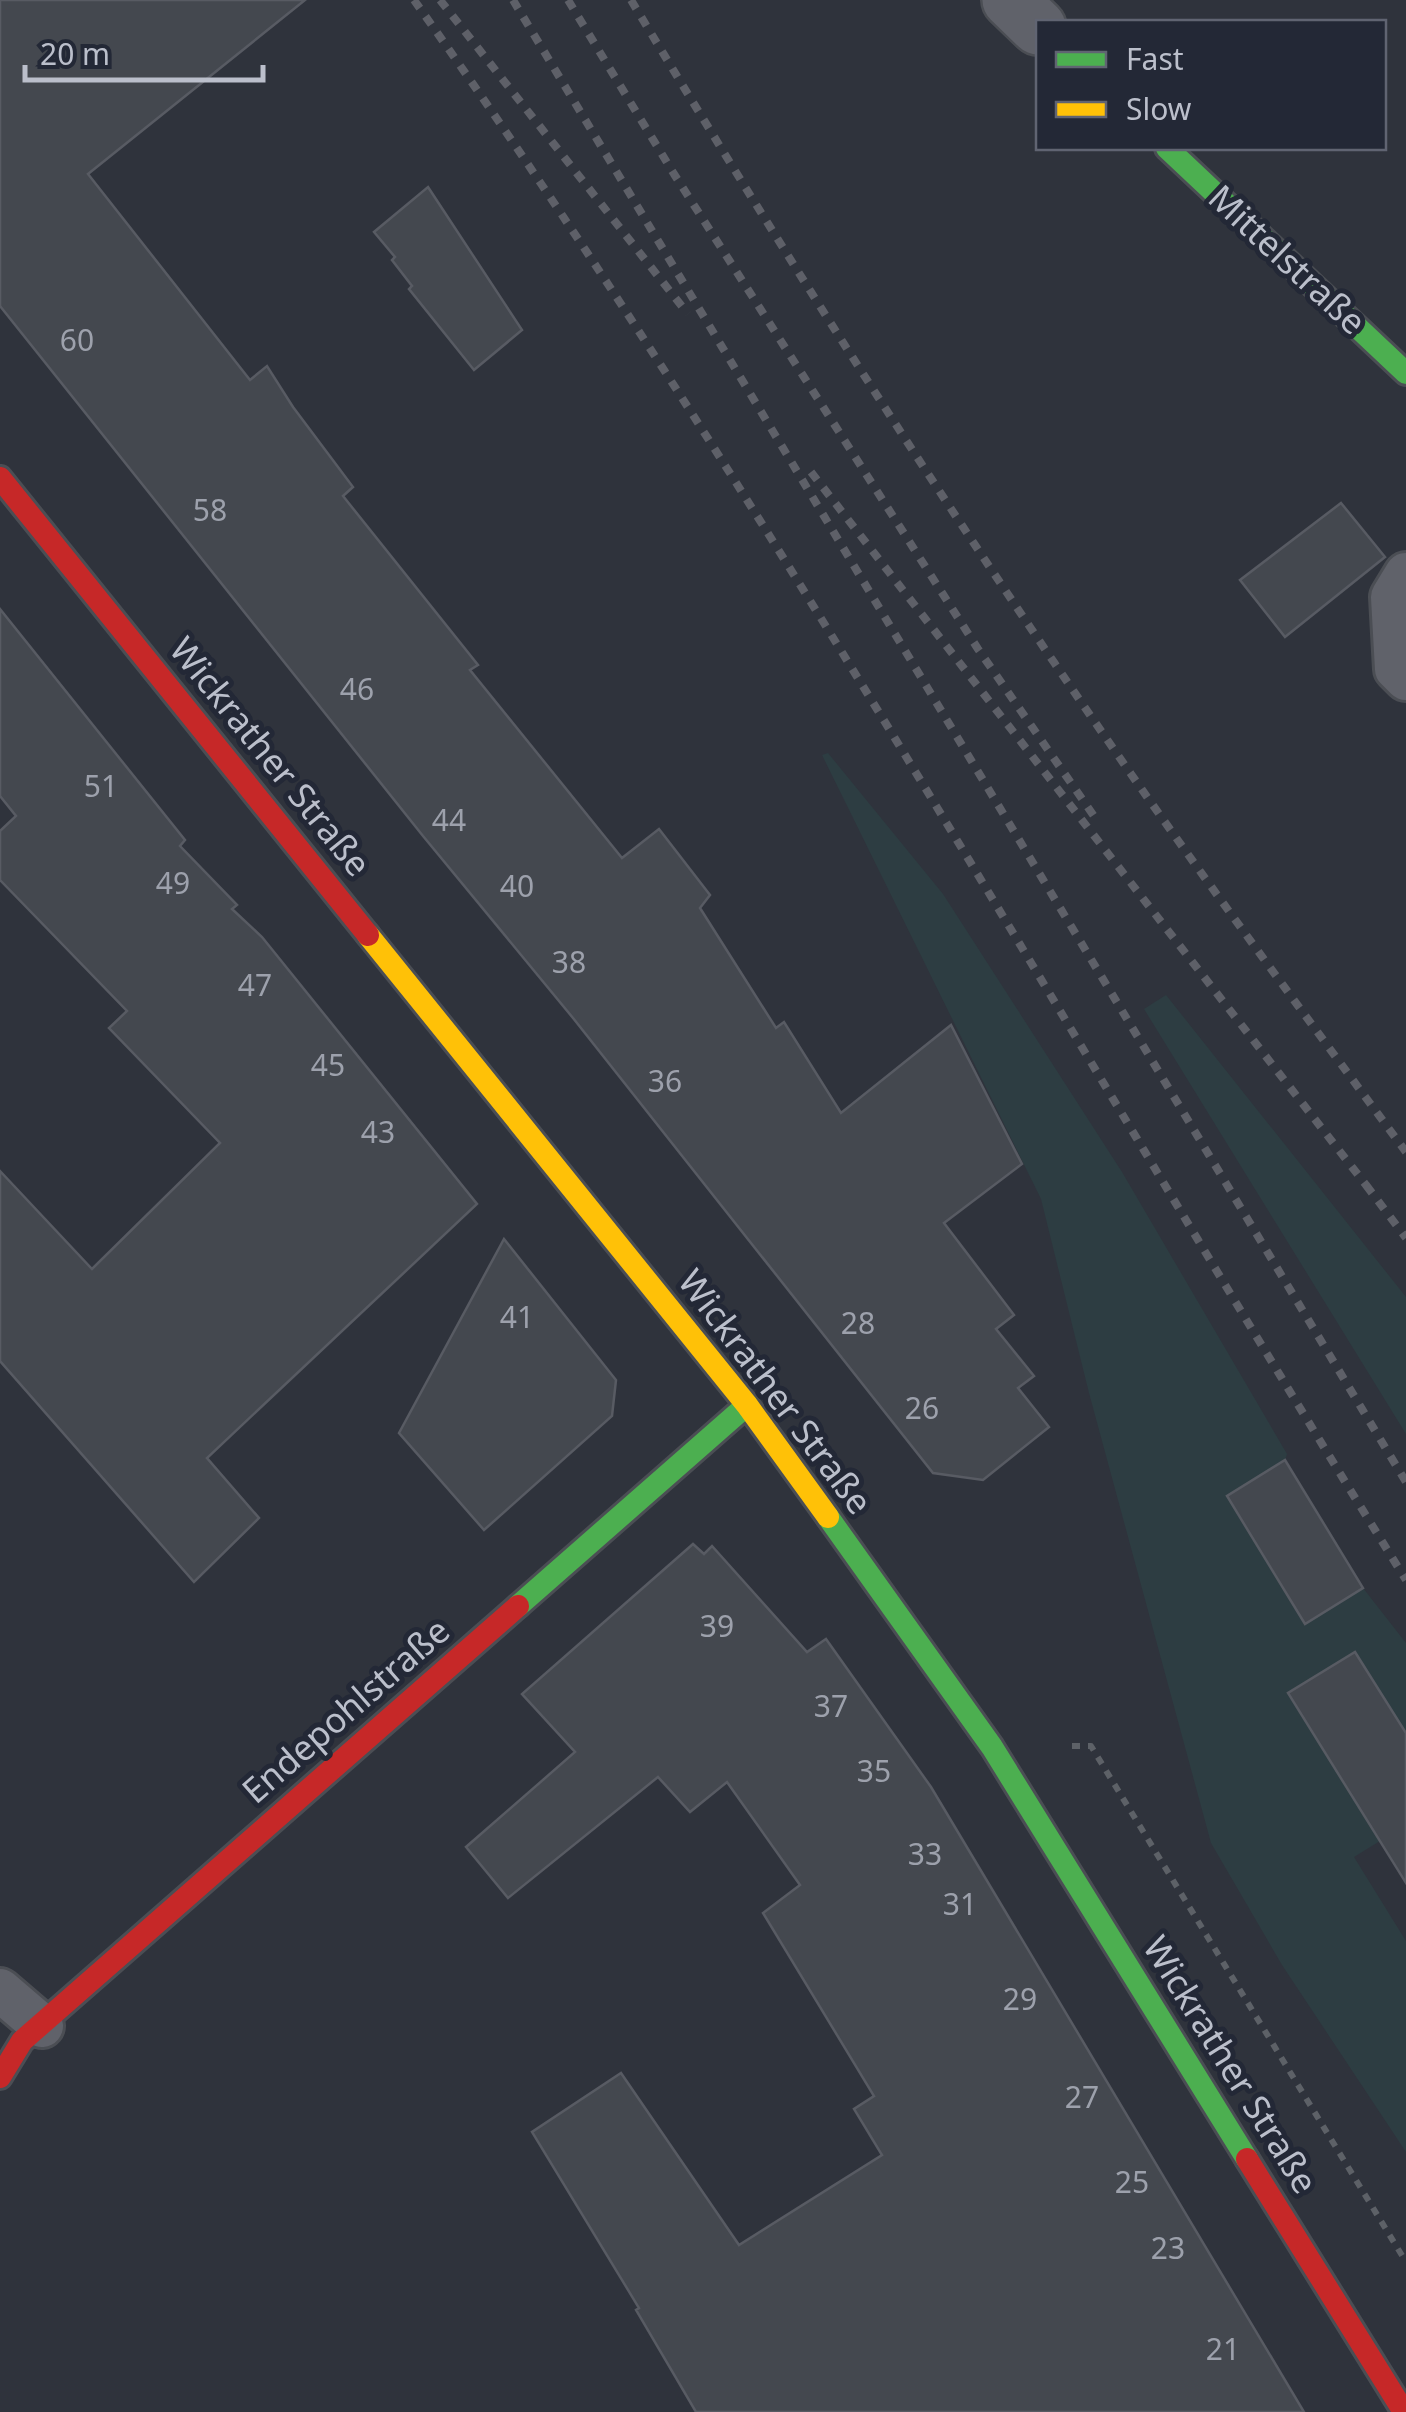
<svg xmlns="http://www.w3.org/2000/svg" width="1406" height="2412" viewBox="0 0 1406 2412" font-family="'Noto Sans',sans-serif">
<rect width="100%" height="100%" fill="#2f333c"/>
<path fill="#2d3d42" d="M828,753l115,141 179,278 165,282 -2,6 -58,36 78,127 58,-35 43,55v90l-51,-81 -67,42 92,147 -26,16 52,84v211l-124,-187 -71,-122 -122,-450 -48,-194 -219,-444z
M1166,995l240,302v137l-262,-425z"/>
<path fill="#44484f" stroke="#585b63" stroke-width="2.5" d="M0,0h305l-217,174 162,206 17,-14 26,41 60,80 -10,9 135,169 -8,5 152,188 37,-29 51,66 -10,13 76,120 8,-6 57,91 110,-88 71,139 -78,59 70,92 -18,14 38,47 -16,12 31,39 -66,53 -50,-7 -360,-455 -150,-182 -423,-530z
M428,187l94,143 -48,40 -65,-81 3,-3 -20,-26 3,-3 -21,-25z
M1341,503l44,54 -100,80 -45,-57z
M0,609l185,231 -5,6 57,59 -5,4 30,28 215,267 -270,254 52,60 -65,64 -194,-221v-190l92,98 128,-126 -111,-115 18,-17 -127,-131v-49l16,-15 -16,-20z
M504,1239l112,141 -4,36 -128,114 -85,-97z
M1285,1460l78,128 -58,36 -78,-128z
M693,1544l11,10 8,-8 95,106 19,-13 105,148 373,625h-608l-60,-102 3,-2 -107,-176 89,-59 118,172 143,-90 -28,-46 20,-13 -111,-183 37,-28 -73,-103 -37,30 -32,-35 -150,121 -42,-51 109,-95 -53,-58z
M1355,1652l51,81v150l-118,-190z"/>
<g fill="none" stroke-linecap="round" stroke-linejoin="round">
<defs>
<path id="lane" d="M1406,574l-14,23 4,72 10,10
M0,1990l42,36"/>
<path id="street" d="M1010,0l28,27"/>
<path id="fast" d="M1167,148l239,225
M828,1517l164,230 255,412
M518,1606l229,-201"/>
<path id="slow" d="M368,935l379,470 81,112"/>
<path id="jam" d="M0,478l368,457
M0,2077l22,-36 496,-435
M1247,2159l157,253"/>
</defs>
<use href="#lane" stroke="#4b4e54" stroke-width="48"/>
<use href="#street" stroke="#4b4e54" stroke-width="60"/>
<use href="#fast" stroke="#4b4e54" stroke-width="28"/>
<use href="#slow" stroke="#4b4e54" stroke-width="28"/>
<use href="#jam" stroke="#4b4e54" stroke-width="28"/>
<path stroke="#5d6167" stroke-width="6" stroke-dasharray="8 8" stroke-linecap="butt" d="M1072,1746h19l315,516"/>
<use href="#lane" stroke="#60626a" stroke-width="42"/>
<use href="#street" stroke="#60626a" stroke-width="55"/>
<use href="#fast" stroke="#4caf50" stroke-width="22"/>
<use href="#slow" stroke="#ffc107" stroke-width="22"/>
<use href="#jam" stroke="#c62828" stroke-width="22"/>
<path stroke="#5e6068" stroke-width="8" stroke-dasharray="10 10" stroke-linecap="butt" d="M414,0c360,507 663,1052 992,1580
M440,0l248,314
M513,0l893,1482
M568,0l106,174 304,475 118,170
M631,0c158,263 324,522 500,774 89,127 182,252 275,378
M811,472l562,722
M1366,1185l40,53"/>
</g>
<g text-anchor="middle" stroke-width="10" stroke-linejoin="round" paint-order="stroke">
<g font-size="30" fill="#9da1ac">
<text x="77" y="351">60</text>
<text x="210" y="521">58</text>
<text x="357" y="700">46</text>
<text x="101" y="797">51</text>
<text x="449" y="831">44</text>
<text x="173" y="894">49</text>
<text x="517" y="897">40</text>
<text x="569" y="973">38</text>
<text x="255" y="996">47</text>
<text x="328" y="1076">45</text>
<text x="665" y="1092">36</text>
<text x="378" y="1143">43</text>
<text x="517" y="1328">41</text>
<text x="858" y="1334">28</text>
<text x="922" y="1419">26</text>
<text x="717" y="1637">39</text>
<text x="831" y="1717">37</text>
<text x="874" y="1782">35</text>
<text x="925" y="1865">33</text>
<text x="960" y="1915">31</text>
<text x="1020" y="2010">29</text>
<text x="1082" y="2108">27</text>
<text x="1132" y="2193">25</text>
<text x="1168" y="2259">23</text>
<text x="1223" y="2360">21</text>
</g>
<g font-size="35" fill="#bbbfcb" stroke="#232836">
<text transform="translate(1287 260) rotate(43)" y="12">Mittelstraße</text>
<text transform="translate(270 757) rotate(51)" y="12">Wickrather Straße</text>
<text transform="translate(775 1392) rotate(53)" y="12">Wickrather Straße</text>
<text transform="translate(346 1711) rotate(-41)" y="12">Endepohlstraße</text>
<text transform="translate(1230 2065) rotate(58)" y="12">Wickrather Straße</text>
</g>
</g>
<rect x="1036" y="20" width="350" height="130" fill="#232836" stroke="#606472" stroke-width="2.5"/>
<rect x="1056" y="52" width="50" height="15" fill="#4caf50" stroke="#606472" stroke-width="2.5"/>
<text x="1126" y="70" font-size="30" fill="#bbbfcb">Fast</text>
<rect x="1056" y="102" width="50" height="15" fill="#ffc107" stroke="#606472" stroke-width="2.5"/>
<text x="1126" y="120" font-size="30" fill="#bbbfcb">Slow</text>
<path d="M25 65v15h238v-15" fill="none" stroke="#bbbfcb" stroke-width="5"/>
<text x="40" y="65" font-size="30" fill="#bbbfcb" stroke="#232836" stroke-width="8" paint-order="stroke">20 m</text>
</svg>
